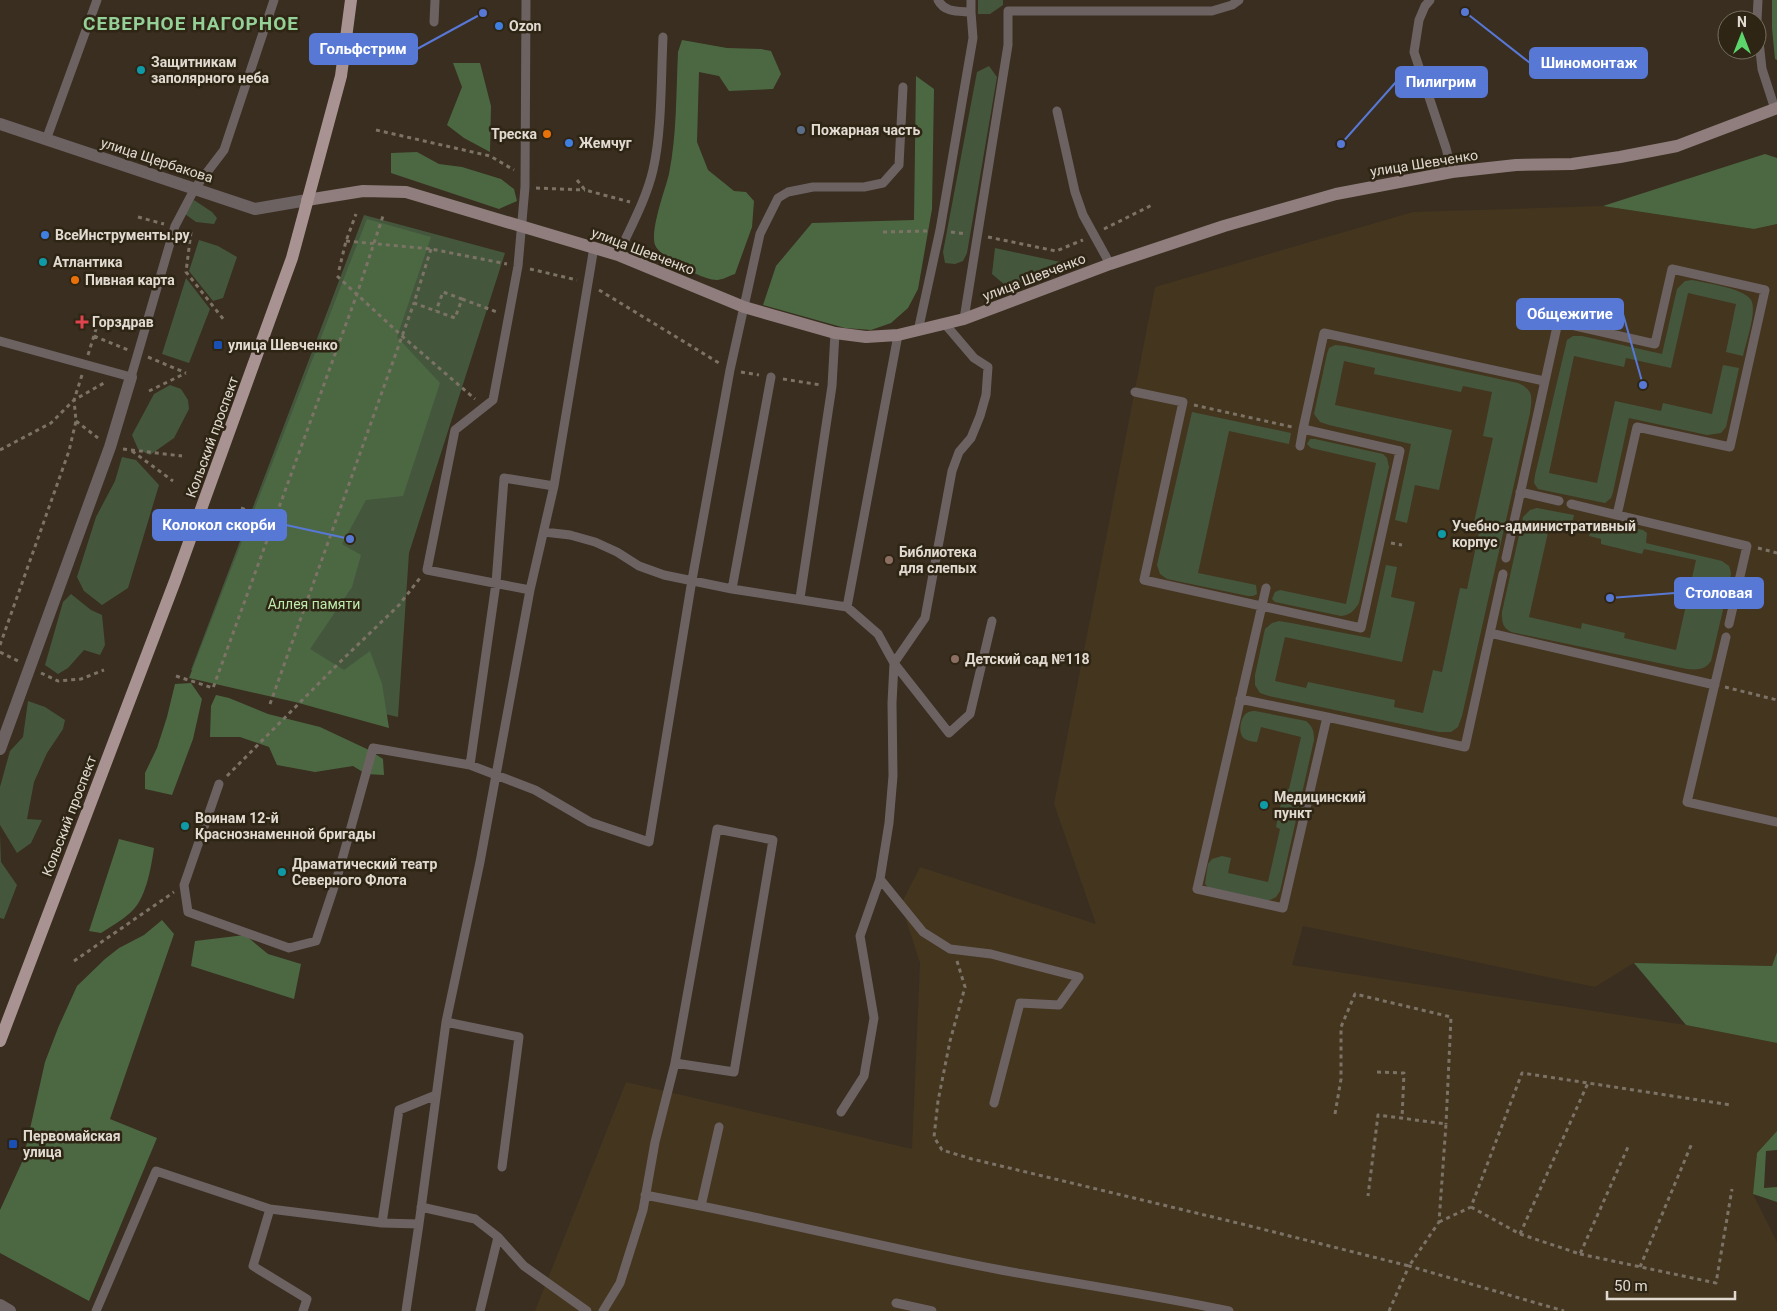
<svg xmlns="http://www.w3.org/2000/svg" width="1777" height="1311" viewBox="0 0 1777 1311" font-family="Roboto,sans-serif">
<rect width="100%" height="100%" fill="#392e1f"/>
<path fill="#44351f" d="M1603,206l151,23 23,-5v728l-5,14 -138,-3 -39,24 -292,-61 -11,39 394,60 91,18v88l-20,22 -4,41 24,48v69h-1242l91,-229 286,67 8,-186 -19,-59 19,-37 176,57 -42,-120 101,-517 258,-75z"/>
<path fill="#44573d" d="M978,0h25v5l-13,9h-12z
M989,66l8,11 -30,176 -4,8 -8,3 -10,-1 -2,-11 34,-180z
M194,200l18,12 5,6 -3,6 -18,-2 -11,-8z
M364,215l141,38 -96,300 -11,164 -207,-47z
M199,240l19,6 19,11 -14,41 -10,3 -24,-30z
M995,248l70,15 -42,19 -18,3 -13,-11z
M186,278l24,31 -21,54 -27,-9z
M1692,280c13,3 57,9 60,22 4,13 -6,40 -9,54l-17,-4 10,-48 -48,-11 -17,75 -45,-10 -2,9 -50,-11 -25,117 48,10 18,-82 46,10 2,-8 49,11 11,-49 16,3 -13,59 -5,6 -14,2 -78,-17 -16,74 -2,6 -6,5 -67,-14 -4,-6 1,-8 32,-135 6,-4h9l80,18 15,-65 8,-8z
M1335,345l10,1 173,37c16,7 14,14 12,30l-68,303 -4,11 -7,5h-12l-170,-36 -9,-3 -5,-8v-10l10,-46 7,-6 7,-2 12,2 79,15 16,-73 11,2 -6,30 24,5 -13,60 -117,-25 -10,44 31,7 2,-6 87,18 -1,7 29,6 10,-43 9,2 18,-84 7,1 14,-66 -7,-1 19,-84 -10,-2 9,-44 -29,-6 -2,6 -87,-18 1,-6 -31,-7 -9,44 117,25 -13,60 -24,-5 -8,38 -12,-3 16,-76 -82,-19 -9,-3 -6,-8 13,-60 2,-6z
M170,385l11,4 7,11 1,9 -15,29 -24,17 -12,-6 -6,-14 22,-41z
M1192,412l99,21 -2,11 -60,-13 -31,142 58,12 1,9 -4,2h-5l-81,-17 -7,-5 -3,-9z
M1310,439h5l68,15 4,4 2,9 -30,136c-5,8 -9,12 -18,13l-66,-14 -3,-3 3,-7 5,-2 66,14 30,-141 -65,-15 -4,-4z
M122,457l14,3 23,25 -31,103 -26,17 -18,-14 -7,-14 19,-60 19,-36z
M1537,508l37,7 -4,17 -21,-4 -20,89 52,12 1,-6 43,10 -1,5 52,12 20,-90 -52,-11 -2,5 -41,-10v-5l-12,-3 3,-13 2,-2h7l42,9 4,3 -1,10 76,18 7,5 2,7 -1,7 -19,81c-6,9 -14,9 -24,8l-176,-37c-9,-5 -9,-10 -9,-20l21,-95 7,-7z
M71,594l20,16 11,5 3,30 -5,10 -16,-5 -16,18 -10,6 -13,-9 18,-63z
M28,701l17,6 20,13 -2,9 -16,24 -13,29 -7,37 15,1 -11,23 -14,10 -17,-28v-38l10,-36 13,-14z
M1255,711l51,10c7,6 8,10 8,19l-34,151 -4,6 -10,5 -57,-14 -4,-4 3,-20 4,-5 10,-3 9,2 -3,15 40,9 12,-53 -4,-2 8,-38h5l12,-52 -40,-10 -4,15c-4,0 -9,-1 -12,-3 -7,-4 -5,-18 -1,-23 2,-4 7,-5 11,-5z
M0,835l1,27 16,23 -13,34 -4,-1z"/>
<path fill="#4c6842" d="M1772,0h5v60l-2,-1 -3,-31z
M682,40l45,8 34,1 10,2 10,23 -8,15 -44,2 -10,-15 -20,-4 -2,70 11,28 26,21 12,1 8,9 -2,26 -17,47c-6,2 -13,6 -18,6 -14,0 -57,-22 -62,-35 -5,-15 10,-55 14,-71 8,-40 7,-81 9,-122z
M453,63h27l11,43 -1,46 -26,-14 -17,-13 15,-38z
M916,76l18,13 -2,120 -14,80 -10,19 -17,15 -20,7 -26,-2 -82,-23 13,-39 36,-43 102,-3z
M417,152l22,12 23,3 39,12 13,10 3,12 -18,8 -108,-36v-20z
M1765,154l12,4v66l-23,5 -151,-23z
M367,219l64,18 -34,100 43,46 -37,113 -37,4 -24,44 19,11 -9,32 -42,62 34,21 26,-19 12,33 7,44 -94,-26 -106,-24z
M191,683l11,16 -9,40 -21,56 -27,-6v-16l12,-25 10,-31 8,-33z
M216,695l13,3 39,16 52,13 49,23 14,9 1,16 -18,-1 -13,-8 -38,6 -38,-7 -8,-18 -29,-10h-30l1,-31z
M119,839l35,9c-3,20 -8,52 -24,65 -9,8 -20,14 -29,20l-12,-2z
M162,920l12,14 -64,185 47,19 -68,163 -89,-48v-43l23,-50 22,-98 13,-34 19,-42 28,-27 14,-11 25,-13z
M245,935l23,19 33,10 -7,35 -103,-33 4,-25z
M1777,952v91l-91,-18 -52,-62 138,3z
M1777,1131v19l-11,1 -2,37 13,-1v15l-24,-8 4,-41z"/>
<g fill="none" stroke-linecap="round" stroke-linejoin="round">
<path stroke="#7c7366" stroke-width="3" stroke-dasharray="4 4" stroke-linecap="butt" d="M376,130l114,26 24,14
M577,180l8,10 45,12
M536,188l49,2
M138,217l26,7
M1104,229l50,-25
M191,232l-5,40 38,48
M883,232l44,-1
M951,232l16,2
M988,237l68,14 27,-11
M346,241l85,8 76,15
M431,249l-17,54 41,15 7,-19 -19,-7 -7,19
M530,269l47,11
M339,270l7,-29 10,-27
M337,276l65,60 73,63
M599,290l120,73
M462,299l35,13
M94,336l34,14
M88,355l8,-26
M148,357l38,16
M741,372l18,3
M783,379l38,6
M149,391l37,-18
M1194,405l98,22
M76,421l22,17
M123,449l59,7
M0,450l51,-27 23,-23 30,-17
M132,451l41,30
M241,508l34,12
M1391,543l11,2
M1758,548l19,5
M0,645l69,-194 7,-30 -2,-21 8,-25
M0,652l18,9
M41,673l17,8 23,-2 23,-9
M176,676l37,12 144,-394 26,-78
M1725,687l52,13
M270,704l144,-401
M227,776l114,-115 58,-56 21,-27
M74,961l100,-69
M957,961l8,26 -15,54 -12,60 -4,36 8,13 30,9 274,66 163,41 30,-44 7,-98 -68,-9 -10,81
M1377,1072l27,1 -2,45
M1335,1114l6,-35v-52l14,-33 96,23 -5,107
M1471,1207l49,27 68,-151 143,22
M1439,1222l32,-15 51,-134 66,10
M1520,1234l60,20 48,-107
M1580,1254l136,29 16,-94
M1640,1267l52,-124
M1389,1311l20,-45 155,45"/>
<path stroke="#6d6262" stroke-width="9" d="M526,0l-1,187 -7,79 -25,134 -38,30 -28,140 103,20
M1430,0l-5,6 -6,14 -5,32 32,96 6,24
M971,12v-12
M1757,20l1,-20
M434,22l1,-22
M1757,23l5,46 13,40
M1057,111l18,81 8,23 27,49
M46,140l51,-140
M618,255c12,-27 28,-55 35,-85 9,-39 8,-92 10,-133
M964,319l44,-274v-34h204l20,-6 7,-5
M945,324l29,34 14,9 -2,28 -6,21 -9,22 -12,14 -7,19 -27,147 -31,45 55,70 21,-19 22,-93
M918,331l22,-101 33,-192 -2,-26c-13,-1 -26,1 -33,-12
M0,341l131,36 44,-151 20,-38 29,-38 50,-150
M1135,392l48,10 -39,178 217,48 39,-177 -97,-22 21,-96 220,48
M1300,446l3,-17
M1520,492l39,9
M1617,515l130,31 -18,78
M544,532l26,3 25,7 22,10 22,14 25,9 68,14 115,18 31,27 16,29 -2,40 1,73 -4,47 -9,56 -20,57 14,82 -10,58 -23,36
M1506,558l52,-236 97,22 17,-75 93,21 -35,157 -93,-20 -20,88 -46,-11
M732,589l39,-212
M800,598l32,-212 3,-53
M847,607l51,-272
M1490,633l225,52
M1726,637l-39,165 90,20
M1240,699l87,18 -44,191 -86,-19 69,-301
M1327,717l138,30 38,-173
M470,765l26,-182 8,-105 50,8
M219,784l-35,101 4,27 101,36 27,-7 21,-63 36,-130 97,17 65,25 55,32 59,20 43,-262 38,-210 30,-136 18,-36 10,-6 25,-5h51l19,-4 16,-18 4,-78
M880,879l43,53 27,17 41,5 88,23 -20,28 -39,-2 -26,100
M446,1022l73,15 -17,130
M645,1195l56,11 18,-79
M701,1206c100,20 200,45 300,64 76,14 152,25 228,41
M421,1207l54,12 23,18 -18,74
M270,1209l-17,57 54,33 -4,12
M382,1223l17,-113 37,-15
M419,1224l27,-202 34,-160 50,-272 24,-104 40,-239
M498,1237l26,29 63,45
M896,1303l36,8
M96,1311l60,-140 114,38 112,14 37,1 -13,87
M603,1311l17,-28 23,-73 12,-68 20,-79 42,-234 56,11 -39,232 -59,-9"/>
<path stroke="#6d6262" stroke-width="12" d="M0,124l255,85 52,-9
M0,749l110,-302 21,-70
M0,1305l10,6"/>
<path stroke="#8f7e7d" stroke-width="12" d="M307,200l56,-9 43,1 212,63 126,52 91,26 31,4 32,-2 66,-16 146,-55 114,-38 112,-32 116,-22 64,-7 56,-1 48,-7 57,-11 100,-38"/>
<path stroke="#a99392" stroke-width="12" d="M0,1041l175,-460 117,-323 49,-182 10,-76"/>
</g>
<g fill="#3f7fe0" stroke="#2f2515" stroke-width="2">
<circle cx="499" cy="26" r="5"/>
<circle cx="569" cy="143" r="5"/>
<circle cx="45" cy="235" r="5"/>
</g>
<g fill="#0f9aa8" stroke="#2f2515" stroke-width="2">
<circle cx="141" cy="70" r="5"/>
<circle cx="43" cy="262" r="5"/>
<circle cx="1442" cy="534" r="5"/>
<circle cx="1264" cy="805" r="5"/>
<circle cx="185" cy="826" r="5"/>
<circle cx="282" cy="872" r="5"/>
</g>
<circle fill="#5c6f8a" stroke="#2f2515" stroke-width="2" cx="801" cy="130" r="5"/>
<g fill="#e8710a" stroke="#2f2515" stroke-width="2">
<circle cx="547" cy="134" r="5"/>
<circle cx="75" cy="280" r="5"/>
</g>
<path fill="#e0444e" stroke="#2f2515" stroke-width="2" d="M79.5 314.5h5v5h5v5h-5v5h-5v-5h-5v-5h5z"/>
<g fill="#1a4fb4" stroke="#2f2515" stroke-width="2">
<rect x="213" y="340" width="10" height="10" rx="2.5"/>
<rect x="8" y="1139" width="10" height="10" rx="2.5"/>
</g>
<g fill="#8d6e63" stroke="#2f2515" stroke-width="2">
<circle cx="889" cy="560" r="5"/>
<circle cx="955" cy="659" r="5"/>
</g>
<g text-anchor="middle" stroke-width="5" stroke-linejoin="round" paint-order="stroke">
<g font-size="14" font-weight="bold" fill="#e1dad0" stroke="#2f2515" text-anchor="start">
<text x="509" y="31">Ozon</text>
<text x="151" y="67">Защитникам<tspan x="151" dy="16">заполярного неба</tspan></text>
<text x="811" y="135">Пожарная часть</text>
<text x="537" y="139" text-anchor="end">Треска</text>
<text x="579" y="148">Жемчуг</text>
<text x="55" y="240">ВсеИнструменты.ру</text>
<text x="53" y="267">Атлантика</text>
<text x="85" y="285">Пивная карта</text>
<text x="92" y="327">Горздрав</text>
<text x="228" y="350">улица Шевченко</text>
<text x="1452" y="531">Учебно-административный<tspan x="1452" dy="16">корпус</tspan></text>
<text x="899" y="557">Библиотека<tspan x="899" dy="16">для слепых</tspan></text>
<text x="965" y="664">Детский сад №118</text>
<text x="1274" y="802">Медицинский<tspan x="1274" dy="16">пункт</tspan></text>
<text x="195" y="823">Воинам 12-й<tspan x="195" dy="16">Краснознаменной бригады</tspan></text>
<text x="292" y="869">Драматический театр<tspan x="292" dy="16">Северного Флота</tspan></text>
<text x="23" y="1141">Первомайская<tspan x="23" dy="16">улица</tspan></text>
</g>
<g font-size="14" fill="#e1dad0" stroke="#2f2515">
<text transform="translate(157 160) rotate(18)" y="5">улица Щербакова</text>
<text transform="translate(1424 163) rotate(-9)" y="5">улица Шевченко</text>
<text transform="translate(643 251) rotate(21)" y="5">улица Шевченко</text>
<text transform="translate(1034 277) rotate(-21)" y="5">улица Шевченко</text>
<text transform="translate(212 437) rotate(-70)" y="5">Кольский проспект</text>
<text transform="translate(69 816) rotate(-69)" y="5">Кольский проспект</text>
</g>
<g font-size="14" fill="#bcebac" stroke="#2f2515">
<text x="314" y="609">Аллея памяти</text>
</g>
<g font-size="19" font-weight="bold" letter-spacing="1" fill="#94d098" stroke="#2f2515">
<text x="191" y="30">СЕВЕРНОЕ НАГОРНОЕ</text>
</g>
</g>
<path fill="none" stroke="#5878d6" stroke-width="2" d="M483 13L417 49M1465 12L1530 63M1341 144L1396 82M1643 385L1623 314M350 539L286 525M1610 598L1675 593"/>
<g fill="#5878d6" stroke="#2f2515" stroke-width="2">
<circle cx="483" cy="13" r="5"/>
<circle cx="1465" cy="12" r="5"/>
<circle cx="1341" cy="144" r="5"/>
<circle cx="1643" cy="385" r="5"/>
<circle cx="350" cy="539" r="5"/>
<circle cx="1610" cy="598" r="5"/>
</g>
<g fill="#5878d6" stroke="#5878d6" stroke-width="2">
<rect x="310" y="34" width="107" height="30" rx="5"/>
<rect x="1530" y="48" width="117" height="30" rx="5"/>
<rect x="1396" y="67" width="91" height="30" rx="5"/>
<rect x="1517" y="299" width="106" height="30" rx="5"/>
<rect x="153" y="510" width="133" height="30" rx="5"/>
<rect x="1675" y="578" width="88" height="30" rx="5"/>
</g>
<g font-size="15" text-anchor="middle" font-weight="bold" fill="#fff">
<text x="363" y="54">Гольфстрим</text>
<text x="1589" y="68">Шиномонтаж</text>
<text x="1441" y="87">Пилигрим</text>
<text x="1570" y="319">Общежитие</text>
<text x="219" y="530">Колокол скорби</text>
<text x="1719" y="598">Столовая</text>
</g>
<g transform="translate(1742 35)"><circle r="24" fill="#2f2515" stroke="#766d60"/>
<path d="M0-4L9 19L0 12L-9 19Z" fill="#5cd56d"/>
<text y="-8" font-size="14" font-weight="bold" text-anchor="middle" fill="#e1dad0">N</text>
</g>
<path d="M1607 1291v8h128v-8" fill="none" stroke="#e1dad0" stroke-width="2.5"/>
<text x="1614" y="1291" font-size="15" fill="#e1dad0" stroke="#2f2515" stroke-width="4" paint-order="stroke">50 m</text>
</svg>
